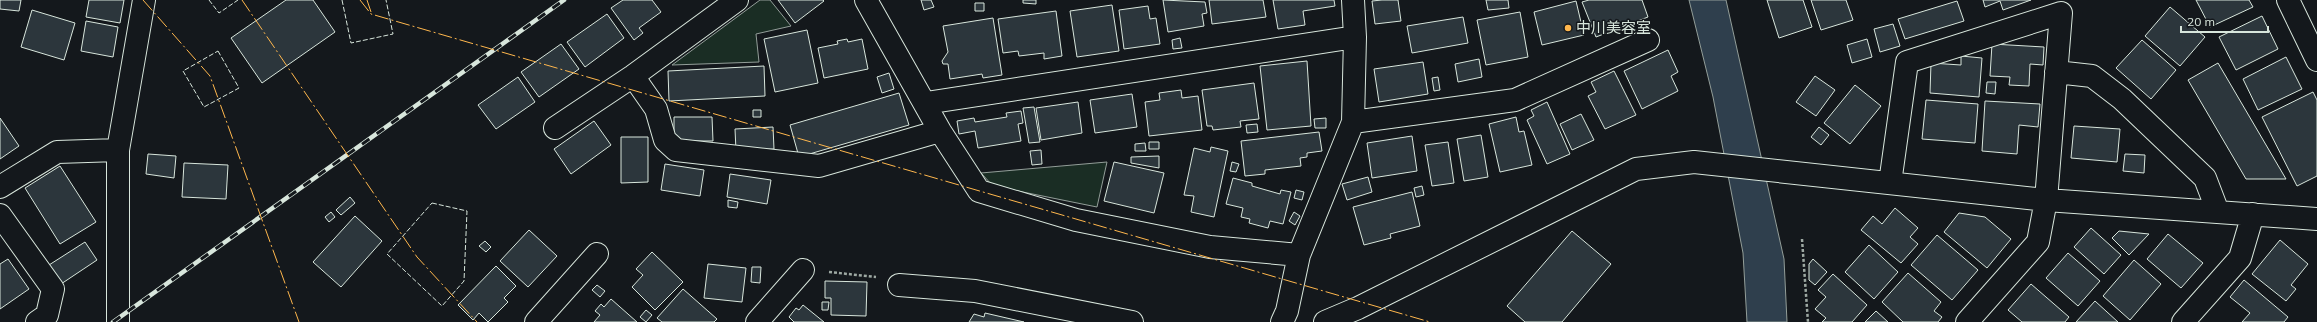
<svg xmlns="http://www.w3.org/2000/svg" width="2317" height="322" viewBox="0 0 2317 322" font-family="Mulish,'Noto Sans JP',sans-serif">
<rect width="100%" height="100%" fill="#14181c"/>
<path fill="#1a2d24" stroke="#939e99" d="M760,0h10l21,26 -35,8 3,28 -87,3z
M1107,162l-10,45 -104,-21 -12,-13z"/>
<path fill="#2f3f4d" stroke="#939e99" d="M1689,0h37l58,259 3,63h-40l-4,-69 -30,-156z"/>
<path fill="#2c363c" stroke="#d8e6dc" d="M0,0h21l-2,11 -19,-2z
M89,0h35l-4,23 -34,-6z
M286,0h27l22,32 -73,51 -31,-45z
M623,0h29l9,12 -22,16 4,5 -9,7 -23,-32z
M778,0h45l1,1 -29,22z
M921,0h10l3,7 -10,3z
M1023,0h13v4l-13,-1z
M1163,0l42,2 2,11 -5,1 2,12 -36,6z
M1209,0h54l3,17 -54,7z
M1273,0h61l1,6 -32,5 2,14 -27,4z
M1382,0h16l3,21 -26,3 -3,-23z
M1486,0h22l1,8 -21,2z
M1589,0h53l6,17 -52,20 -14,-35z
M1767,0h36l9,27 -33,11z
M1811,0h35l7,20 -32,10z
M1983,0h48l-28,10 -3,-9 -15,6z
M2196,0h53l4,7 -43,20z
M1576,1l8,34 -42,10 -8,-33z
M1957,1l7,20 -59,18 -7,-20z
M975,3h9v8h-9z
M1112,5l7,46 -42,6 -7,-46z
M1148,6l2,13 6,-1 4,26 -36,5 -5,-39z
M2170,7l35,30 -25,29 -35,-30z
M32,10l43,13 -11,37 -43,-13z
M1056,11l6,45 -18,3v-6l-25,3 -1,-5 -15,2 -5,-34z
M1520,12l8,45 -42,8 -9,-45z
M607,14l17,24 -39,29 -18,-25z
M2262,16l16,33 -42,21 -17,-33z
M1463,17l5,26 -56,10 -5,-27z
M993,18l9,57 -19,3 -1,-4 -32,5 -2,-15h-5l-1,-3 6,-9 -5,-26z
M86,21l32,6 -5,30 -32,-6z
M1893,24l7,22 -20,6 -6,-23z
M807,30l11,53 -43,9 -11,-53z
M1180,38l2,10 -9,1 -1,-9z
M847,39l1,3 14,-3 6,30 -44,9 -6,-30 20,-4 -1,-3z
M1867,39l5,18 -20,6 -5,-18z
M2142,40l34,30 -25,29 -35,-31z
M561,44l18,25 -40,28 -18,-25z
M1992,44l52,3 -1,18 -13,-1 -1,22 -20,-1 1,-8 -20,-1z
M1668,50l10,22 -7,4 7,15 -36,18 -18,-38z
M1961,56l21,2 -3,39 -49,-4 1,-30 30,2z
M2286,57l16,32 -44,21 -15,-31z
M1479,59l3,18 -24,5 -3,-18z
M1307,61l4,65 -44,4 -7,-64z
M1423,62l5,32 -49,8 -5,-33z
M2218,63l68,116h-40l-58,-99z
M764,66l1,30 -96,5 -1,-30z
M1614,71l22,44 -31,14 -17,-33 8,-4 -5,-10z
M889,73l5,16 -12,4 -5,-16z
M1815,76l20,14 -19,26 -20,-14z
M518,77l17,25 -39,27 -18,-24z
M1438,77l2,13 -6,1 -2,-13z
M1987,82h9l-1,12 -9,-1z
M1254,83l5,36 -19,2 1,6 -28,3 -1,-4h-5l-5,-36z
M1855,85l26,21 -31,38 -26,-21z
M1181,90l1,8 16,-2 4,34 -53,6 -4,-34 15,-2 -1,-7z
M2313,92l4,8v76l-20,10 -35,-69z
M899,93l10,32 -110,32 -9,-32z
M1132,94l5,33 -42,6 -5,-33z
M1926,100l52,4 -3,39 -53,-4z
M1985,101l55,3 -2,23 -19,-2 -2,29 -35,-3z
M1078,102l4,31 -41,7 -5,-32z
M1547,102l23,52 -23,10 -20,-44 7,-4 -3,-6z
M1034,107l6,35 -11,1 -6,-35z
M753,110h8v7h-8z
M1021,111l2,12 -5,1 3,17 -43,7 -3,-17 -16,3 -2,-13 17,-3 1,4 32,-5 -1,-4z
M1581,114l13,26 -22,10 -12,-26z
M674,117h38l1,24h-39z
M1516,117l3,15 5,-1 8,34 -32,7 -11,-48z
M0,118l19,28 -19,13z
M1326,118v10h-11l-1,-9z
M594,121l17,24 -40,29 -17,-25z
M1257,124l1,8 -11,1 -1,-8z
M2074,126l46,3 -3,33 -46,-4z
M773,127l1,22 -38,2 -1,-22z
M1819,127l10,8 -8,10 -10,-8z
M1319,132l3,19 -15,2v4l-7,1 1,8 -36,4v4l-20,2 -4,-35z
M1481,135l7,42 -24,4 -7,-42z
M1412,136l5,35 -45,7 -5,-35z
M621,137h27v45l-27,1z
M1149,142h10v7h-10z
M1448,142l6,41 -22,3 -7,-41z
M1145,143l1,8h-11v-7z
M1211,147l17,4 -14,66 -23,-5 3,-16 -10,-1 10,-47 16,4z
M1041,150l1,14 -10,1 -2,-14z
M148,154l28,2 -2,22 -28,-4z
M2125,154l20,1 -1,18 -21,-2z
M1159,156v12l-28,-5v-6z
M1114,162l50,11 -10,40 -50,-12z
M1232,162l7,2 -3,8 -6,-1z
M184,163l44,2 -2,34 -44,-2z
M665,164l39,6 -4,26 -39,-6z
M60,166l36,56 -36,22 -35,-56z
M730,174l41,6 -4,24 -40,-7z
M1368,177l4,15 -25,8 -5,-16z
M1233,178l19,5v3l28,8 1,-4 10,2 -8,32 -13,-3 -2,7 -19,-5 1,-4 -9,-2 2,-9 -17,-4z
M1422,186l2,9 -8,2 -2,-9z
M1296,190l8,2 -2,8 -8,-2z
M1412,192l8,34 -30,8 1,4 -27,7 -11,-38z
M350,197l5,6 -14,12 -5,-5z
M728,200l10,2 -1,6 -9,-1z
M1895,208l23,20 -8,9 8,7 -17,19 -40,-33 12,-14 9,8z
M331,212l4,5 -6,5 -4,-5z
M1294,212l6,4 -5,9 -6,-4z
M1959,213l26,4 26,22 -24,29 -43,-36z
M355,216l27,25 -41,46 -28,-25z
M2091,228l30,27 -17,19 -30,-27z
M529,230l28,26 -29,31 -28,-26z
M1572,231l39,33 -49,58h-37l-18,-16z
M2119,231l30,3 -20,21 -17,-17z
M2168,234l35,29 -22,25 -34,-29z
M1937,235l41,35 -26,30 -41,-35z
M2280,240l28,24 -17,21 5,4 -10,12 -34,-27z
M485,241l6,6 -5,5 -7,-6z
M85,242l12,18 -36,24 -12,-19z
M1869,245l29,27 -24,27 -29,-27z
M652,252l31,30 -28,28 -23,-23 11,-12 -7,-6z
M2068,253l32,28 -22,25 -32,-28z
M8,259l21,30 -29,20v-45z
M1813,259l14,13 -12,13 -6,-5v-16z
M2134,260l27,24 -31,36 -27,-24z
M708,264l38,4 -4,34 -38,-4z
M496,266l20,20 -12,12 4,4 -20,20 -9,-9 -6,7 -15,-15z
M752,267h9l-1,16 -9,-1z
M1908,273l33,29 -7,9 8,6 -4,5h-35l-21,-20z
M1833,274l34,31 -15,17h-30l4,-4 -11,-9 11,-12 -8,-7z
M2244,280l44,37 -4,5h-42l8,-9 -20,-16z
M825,281l42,1 -1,34 -35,-1v-17h-6z
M2031,284l38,33 -4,5h-43l-14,-12z
M597,285l8,6 -5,6 -8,-7z
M683,289l34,30 -3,3h-52l-5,-4z
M611,299l26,23h-43l6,-7 -5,-4 6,-7 3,3z
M2095,301l23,21h-42z
M822,302h7l-1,8h-6z
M803,305l21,17h-30l-5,-5 7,-9 3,2z
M646,310l6,5 -6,7 -6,-5z
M1876,311l12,11h-23z
M985,313l39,9h-55l5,-8 10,3z"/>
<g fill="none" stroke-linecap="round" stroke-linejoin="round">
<defs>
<path id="minor" d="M866,0l74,131 39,60 97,29 134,27 89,8
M2288,0l29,60
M2056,72l36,4 30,23 83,79 13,34
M633,76l23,33 9,31 11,10 143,16 121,-35
M926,103l429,-66
M1353,122l162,-22 133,-60
M555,128l78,-52 104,-76
M1890,183l17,-121 154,-49 -15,187 -8,42 -71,80
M0,187l57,-35 61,-2
M0,215l53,74 -6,26 -10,7
M899,285l76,6 157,31
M118,322v-172l26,-150
M536,322l61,-68
M757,322l46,-52
M1282,322l5,-11 12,-56 54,-133 2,-85 -2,-37
M1325,322l33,-14 278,-139 58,-7 352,38 271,19
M2183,322l57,-64 13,-44"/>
</defs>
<use href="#minor" stroke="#d8e6dc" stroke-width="24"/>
<path stroke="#9da8a2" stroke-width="2.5" stroke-dasharray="3 2" stroke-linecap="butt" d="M1802,239l6,83
M829,272l47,5"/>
<use href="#minor" stroke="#14181c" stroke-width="22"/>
<defs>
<path id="rail" d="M113,322l451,-322"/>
</defs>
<use href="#rail" stroke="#d8e6dc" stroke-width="4.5"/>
<use href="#rail" stroke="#14181c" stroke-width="3" stroke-dasharray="9" stroke-linecap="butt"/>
<path stroke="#d8e6dc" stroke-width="1" stroke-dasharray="5 2" stroke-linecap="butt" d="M209,0l10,13 19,-13
M342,0l9,43 42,-9 -7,-34
M218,51l21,37 -35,19 -21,-36z
M432,203l35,8 -3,70 -22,25 -55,-52z"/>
<path stroke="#ffb74d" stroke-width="1" stroke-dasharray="14 3 2 3" stroke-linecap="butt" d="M143,0l67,76 89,246
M242,0l175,257 60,65
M360,0l11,14 1059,308
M367,0l4,12"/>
</g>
<circle fill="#ffb74d" stroke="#14181c" stroke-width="1.5" cx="1568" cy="28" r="4"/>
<g text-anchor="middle" stroke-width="3" stroke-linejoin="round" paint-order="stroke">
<g font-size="15" fill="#d8e6dc" stroke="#14181c" text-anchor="start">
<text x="1576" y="33">中川美容室</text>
</g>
</g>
<path d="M2181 26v6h87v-6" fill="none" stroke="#d8e6dc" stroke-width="2"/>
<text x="2187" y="26" font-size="12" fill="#d8e6dc" stroke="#14181c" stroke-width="3" paint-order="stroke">20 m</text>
</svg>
